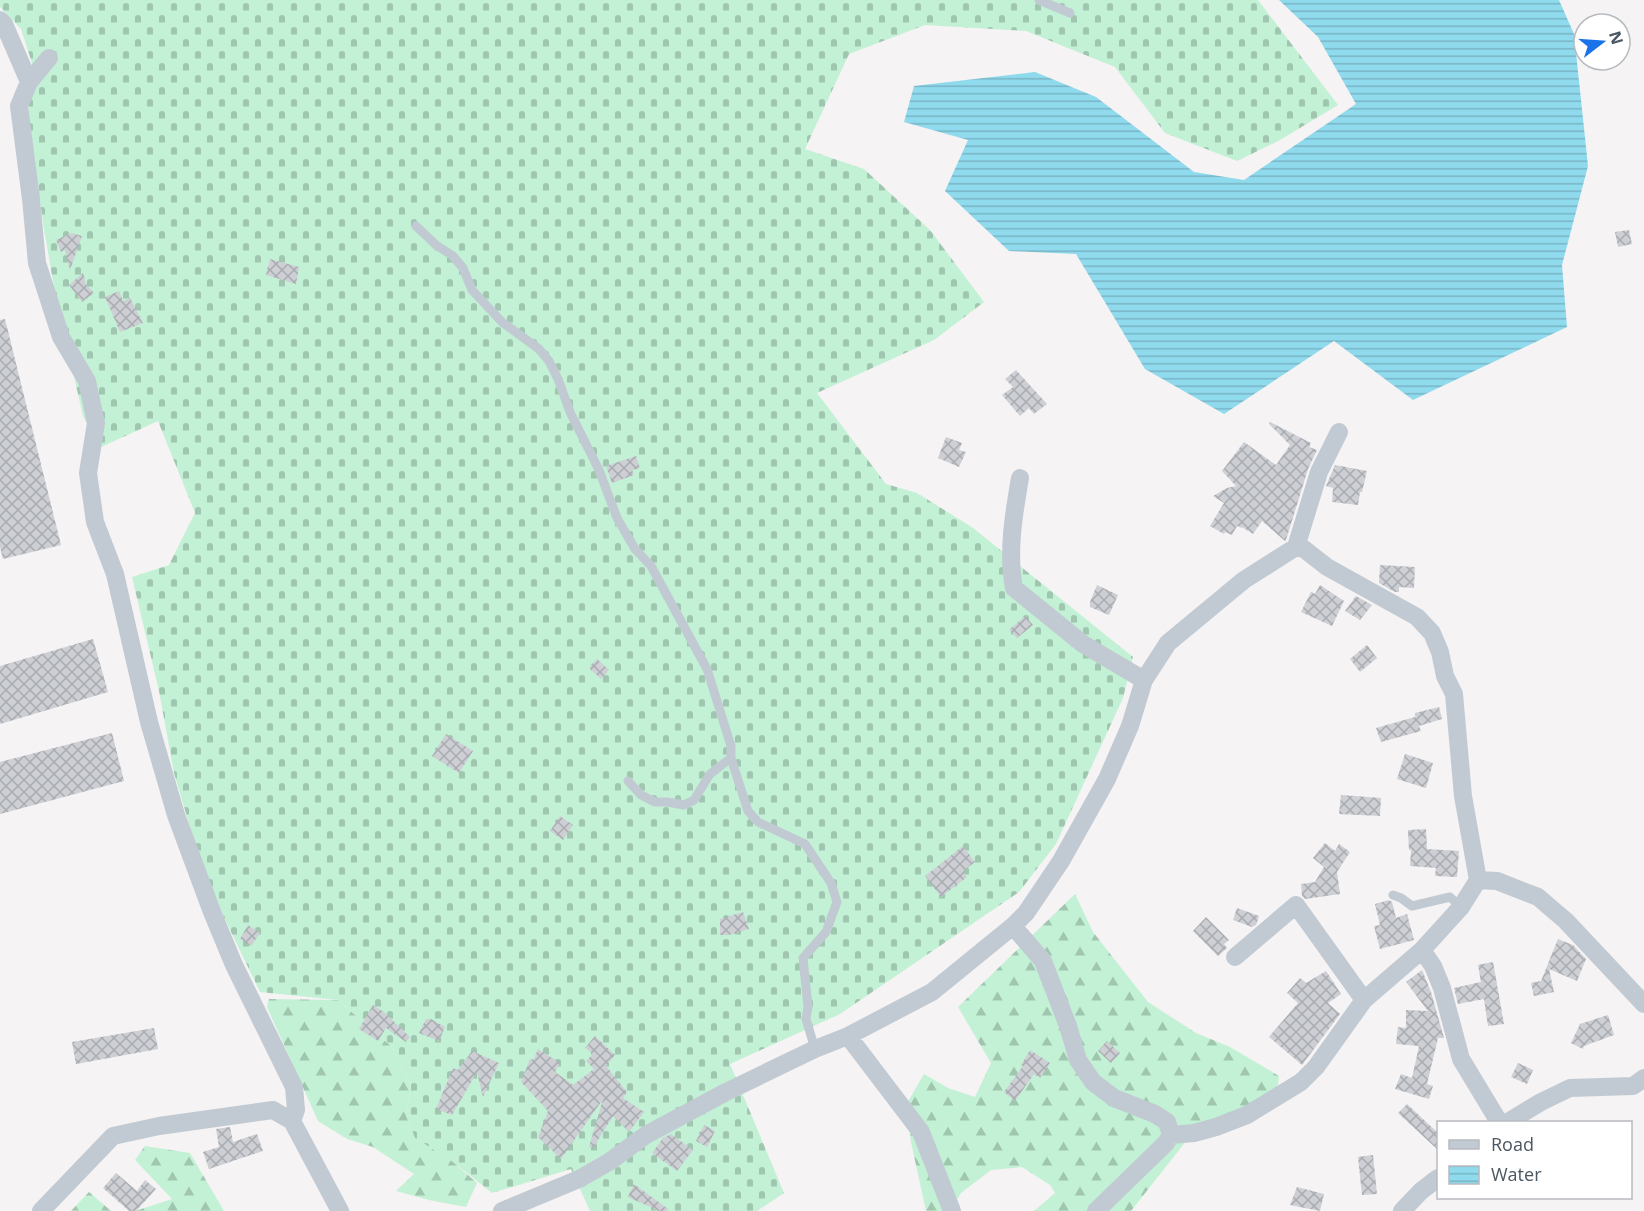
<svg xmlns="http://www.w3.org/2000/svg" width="1644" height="1211" viewBox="0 0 1644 1211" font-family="'Open Sans',sans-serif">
<defs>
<pattern id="forest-firs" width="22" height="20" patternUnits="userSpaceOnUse" patternTransform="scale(1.5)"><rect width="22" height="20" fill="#c3f1d5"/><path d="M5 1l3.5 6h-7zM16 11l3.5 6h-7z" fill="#a0c6b0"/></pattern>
<pattern id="cemetery-stones" width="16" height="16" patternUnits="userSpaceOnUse" patternTransform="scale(1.5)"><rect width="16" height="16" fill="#c3f1d5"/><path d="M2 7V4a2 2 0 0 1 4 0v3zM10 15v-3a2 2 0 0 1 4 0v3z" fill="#a0c6b0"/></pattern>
<pattern id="water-rules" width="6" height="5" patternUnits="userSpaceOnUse" patternTransform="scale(1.5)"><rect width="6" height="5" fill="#90daee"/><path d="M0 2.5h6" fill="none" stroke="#78b4c4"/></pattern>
<pattern id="building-cross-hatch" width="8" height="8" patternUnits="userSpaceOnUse" patternTransform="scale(1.5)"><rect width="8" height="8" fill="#cdcfd5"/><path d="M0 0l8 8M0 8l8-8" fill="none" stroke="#a8abb0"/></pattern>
</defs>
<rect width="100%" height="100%" fill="#f5f3f3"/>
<path fill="url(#forest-firs)" d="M1075,894l18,38 55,70 48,31 34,14 49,29 -2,18 -79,32 -67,85h-97l21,-18 -5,-8 -28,-18 -31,3 -30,23 -11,18h-24l-15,-69 -5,-37 18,-31 24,14 27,9 16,-34 -33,-56z
M269,999l69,1 53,46 20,39 -5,30 9,23 37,23 25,22 -11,24 -37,-7 -33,-9 18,-17 -41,-27 -26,-8 -29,-18 -51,-114z
M145,1146l45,7 34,58h-89l37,-12 -37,-39z
M89,1192l22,19h-40z"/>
<path fill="url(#cemetery-stones)" d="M0,0h1258l80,105 -58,35 -43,21 -72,-28 -50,-66 -89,-36 -101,-6 -76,29 -44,95 59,20 66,61 54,72 -50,38 -117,53 69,91 31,9 56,35 160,129 -10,41 -67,146 -37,48 -179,122 -110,50 54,129 -27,18h-167l-19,-42 -79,24 -40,-32 -37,-23 -9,-23 5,-30 -20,-39 -53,-46 -78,-8 -55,-114 -31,-105 -15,-82 -27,-114 37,-12 26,-52 -37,-92 -59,27 -16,-32 -28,-123 -12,-70 -15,-111 4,-49 -11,-34 -21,-22z"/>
<path fill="url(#water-rules)" d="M1279,0h280l15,34 14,132 -26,99 5,62 -154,73 -79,-59 -110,73 -79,-45 -69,-115 -67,-3 -64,-60 23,-51 -64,-18 10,-36 121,-14 61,25 98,75 50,8 112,-76 -38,-67z"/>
<path fill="url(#building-cross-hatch)" d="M1629,230l3,14 -14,3 -3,-15z
M72,233l10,3 -12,34 -5,-20 -4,2 -5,-12z
M270,259l29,8 -3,17 -30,-9z
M83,273l3,11 8,9 -12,9 -13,-17z
M119,291l4,10 7,-3 13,25 -23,9 -15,-35z
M5,319l56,226 -58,14 -3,-12v-227z
M1016,370l31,34 -13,10 -5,-6 -9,8 -18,-21 11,-8 -8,-8z
M1270,422l41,21 -2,4 8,3 -9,19 -22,71 -1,1 -23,-20 -9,13 -11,-7v1l-5,-2 -5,9 -7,-3 -1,2 -14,-8 14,-23 -11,-7 14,-8 9,-2 -14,-15 22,-29 32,23 14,-20 -21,-21z
M946,437l16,6 -3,7 7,2 -7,15 -21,-9z
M636,456l4,12 -8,2 2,5 -22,8 -6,-17z
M1335,465l32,6 -5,21h-2l-2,13 -26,-3 1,-14 -7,-2z
M1380,565l35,2 -1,21 -15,-1v5h-4l-16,-9z
M1097,585l21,10 -9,20 -19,-8v-5z
M1320,585l24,16 -12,25 -31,-14 10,-20 4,2z
M1356,596l16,9 -12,15 -15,-9z
M1025,616l8,9 -16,13 -8,-8z
M93,639l15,53 -108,32v-58z
M1367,645l10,13 -17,14 -10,-13z
M597,659l12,11 -8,9 -12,-11z
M1439,707l3,12 -23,7 2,5 -40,11 -5,-14 39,-11v-4z
M112,733l12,48 -124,33v-52z
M446,734l27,17 -14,22 -27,-17z
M1405,754l28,9 -7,25 -29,-9z
M1341,795l40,3 -1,18 -41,-2z
M560,816l13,9 -10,15 -13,-9z
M1426,829l1,20 32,2 -2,26 -22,-1 1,-8 -26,-2 1,-16h-2l-1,-20z
M1325,843l10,8 4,-7 11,8 -13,20 3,22 -35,5 -3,-3 -1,-12 14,-2 9,-15 -11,-9z
M963,846l12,16 -12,9 4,6 -26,20 -16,-21z
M1389,900l3,2 4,16 11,-4 7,26 -34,9 -6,-23 6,-1 -5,-21z
M1237,908l22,8 -3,9 -4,2 -19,-7z
M743,912l6,17 -20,6h-9v-16z
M1206,917l23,23 -5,4 3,4 -9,8 -25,-25z
M248,925l12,8 -9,13 -11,-7z
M1558,939l15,6 13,14 -9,22 -28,-12 5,23 -20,4 -3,-13 10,-2z
M1493,962l11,62 -16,2 -4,-27 -26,5 -4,-16 27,-6 -3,-17z
M1422,970l9,22 13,46h-6l-11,46 6,2 -4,13 -34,-10 6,-15 11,4 7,-32 -23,-2 2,-17 8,1v-18l22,1 -22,-29z
M1326,971l15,23 -13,9 12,11 -38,51 -33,-28 29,-34 -11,-10 13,-15 6,5z
M373,1005l11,7 26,25 -4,5 -20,-14 -8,13 -19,-12z
M1608,1015l6,20 -30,11 -1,3 -12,-6 9,-19z
M426,1019h5l14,8 -6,14 -20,-8z
M154,1028l4,21 -82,15 -4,-22z
M595,1036l20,19 -9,11 21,26 -4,6 21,14 -15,20 -16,-16 -20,32 -4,-1 14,-48 -42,60 -23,-22 10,-26 -27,-29 9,-23 3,2 5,-12 22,14 -5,9 18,13 21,-16 -8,-8 7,-7 -8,-6z
M1107,1041l13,12 -9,10 -13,-12z
M1030,1050l20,13 -10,15 -6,-4 -19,27 -11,-9 19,-26 -2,-1z
M472,1051l27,12 -16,34 -6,-25 -25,43 -16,-6 17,-41 5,2z
M1518,1063l15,7 -6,14 -16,-7z
M1407,1104l31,29v17l-40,-37z
M704,1125l11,6 -8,16 -11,-6z
M230,1127l3,15 24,-8 6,17 -54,18 -6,-17 16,-5 -3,-18z
M671,1134l22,16 -16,21 -25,-18 11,-15z
M1373,1155l4,39 -15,1 -4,-38z
M116,1173l21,18 8,-11 11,9 -20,22h-7l-26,-23z
M634,1184l34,25 -1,2h-8l-31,-14z
M1297,1187l27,7 -4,17 -30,-6z"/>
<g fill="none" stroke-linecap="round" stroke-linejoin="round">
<path stroke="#c1cad2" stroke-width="9" d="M1039,0l31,13
M416,226l20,19 17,11 10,12 9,22 30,32 37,27 10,12 9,18 12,33 29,58 18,48 18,31 16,17 56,103 24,77v12l17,53 10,11 47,22 26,39 6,19 -11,30 -23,26 5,49 -2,12 9,30
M628,781l13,14 14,7h12l17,3 10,-5 16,-26 21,-16
M1393,895l8,3 11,8 38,-9 11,10"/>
<path stroke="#c1cad2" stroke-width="18" d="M0,20l4,4 25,58
M49,58l-20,24 -10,24 12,93 6,64 24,74 26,44 9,42 -8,50 7,49 20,52 34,148 27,93 36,97 22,53 60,122 2,23 -4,11 48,90
M1020,478c-6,35 -13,74 -6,110l69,56 61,36
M1296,547l8,2 23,18 90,50 15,16 8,19 5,24 9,18 9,102 15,84 19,1 41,16 28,24 78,83
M1013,926l30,35 25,65 10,34 15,22 21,16 41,16 12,8 4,13 -5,8 -70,68
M1422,950l11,16 9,22 19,71 38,63
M1235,957l61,-52 68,95
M848,1036l73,96 31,79
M1508,1122l33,-20 29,-14 63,-2 11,-8
M1171,1135l23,-2 22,-6 31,-12 54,-33 15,-15 48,-67 58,-50 39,-43 17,-27
M41,1211l72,-75 46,-10 114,-16 19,11
M502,1211l77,-32 30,-17 37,-27 80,-43 89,-43 33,-13 84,-44 81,-66 13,-13 35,-52 46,-82 23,-53 14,-46 24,-37 76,-63 52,-33 23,-75 20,-40
M1402,1211l19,-20 17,-13"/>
</g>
<rect x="1437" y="1121" width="195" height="78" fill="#ffffff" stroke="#b7bbc0" stroke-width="1.5"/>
<rect x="1449" y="1140" width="30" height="9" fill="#c1cad2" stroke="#b7bbc0" stroke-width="1.5"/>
<text x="1491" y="1151" font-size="18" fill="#4a5661">Road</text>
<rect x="1449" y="1166" width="30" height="18" fill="url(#water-rules)" stroke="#b7bbc0" stroke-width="1.5"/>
<text x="1491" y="1181" font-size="18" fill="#4a5661">Water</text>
<g transform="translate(1602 42) rotate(73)"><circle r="28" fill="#ffffff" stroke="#b7bbc0" stroke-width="1.5"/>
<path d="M0-4.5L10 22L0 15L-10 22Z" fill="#1a73e8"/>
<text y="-9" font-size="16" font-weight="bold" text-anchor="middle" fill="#4a5661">N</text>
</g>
</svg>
